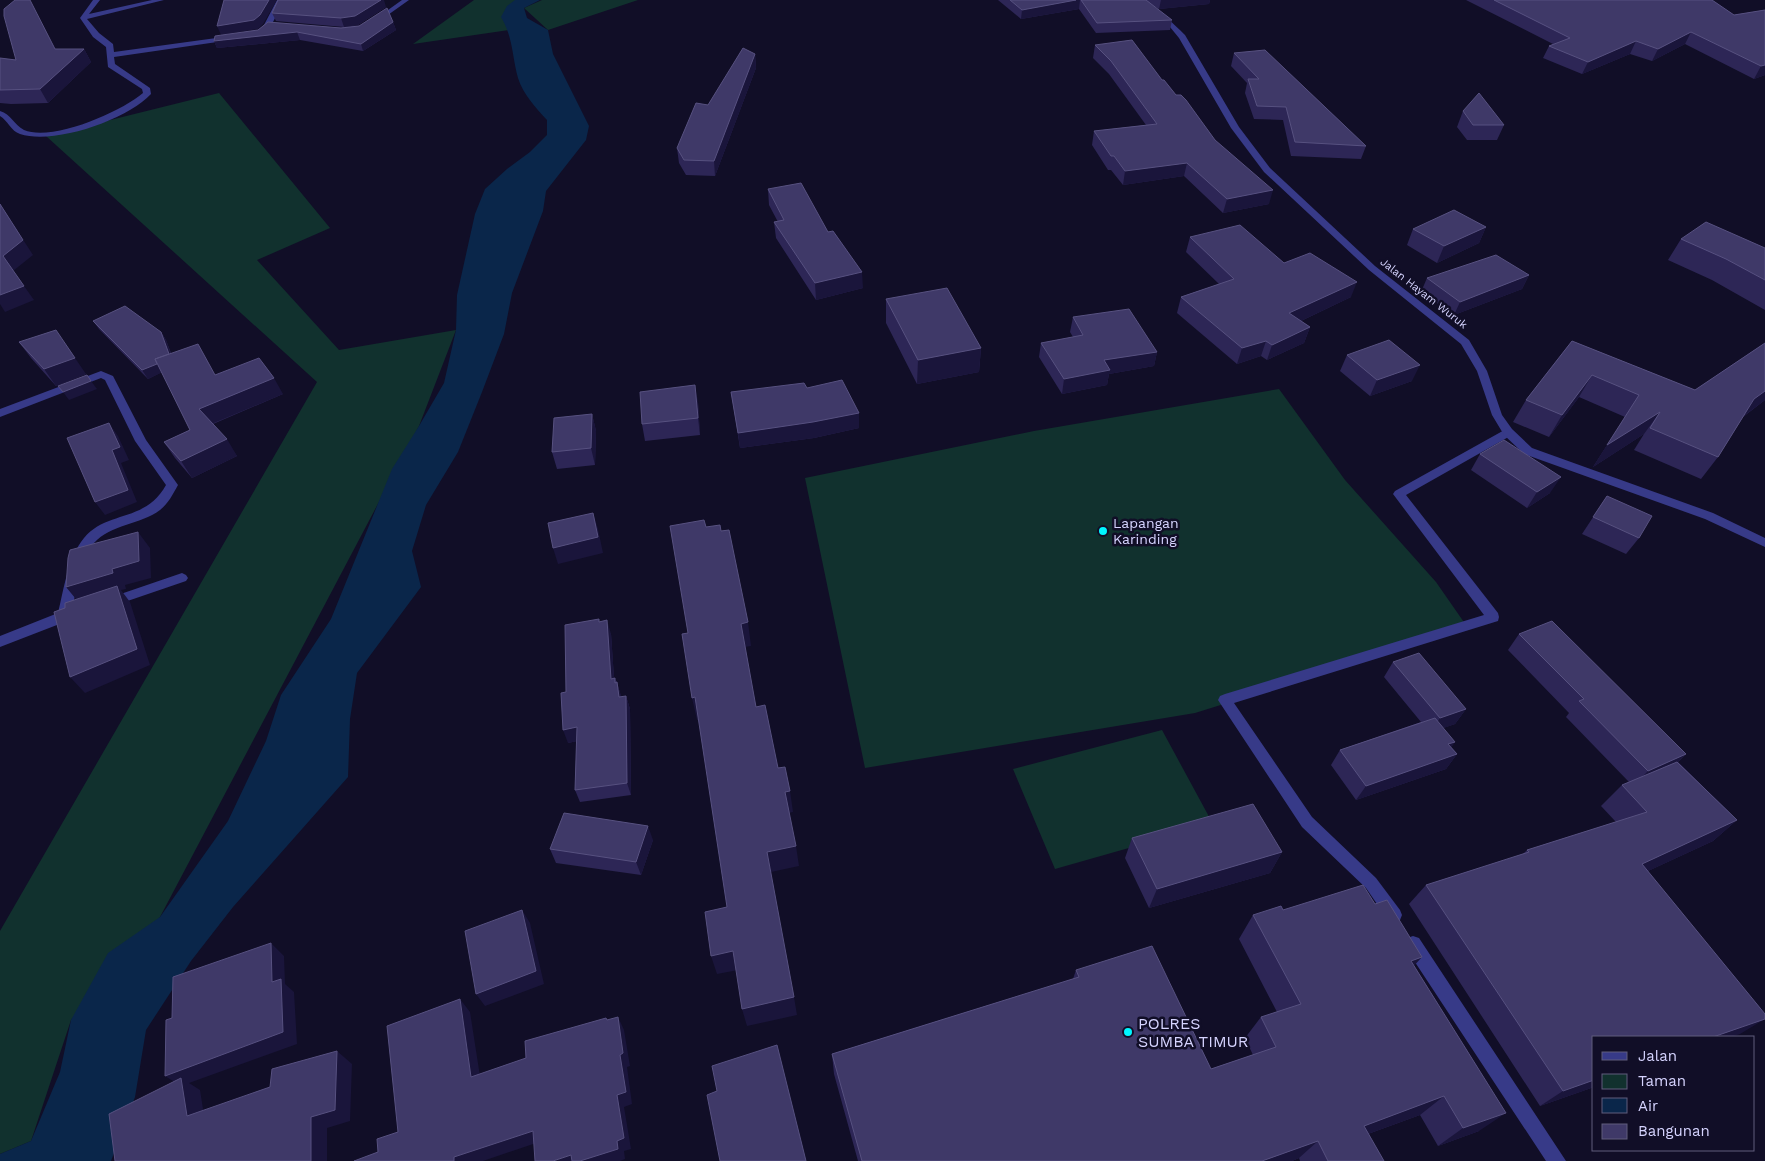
<svg xmlns="http://www.w3.org/2000/svg" width="1765" height="1161" viewBox="0 0 1765 1161" font-family="'Work Sans',sans-serif">
<rect width="100%" height="100%" fill="#110e27"/>
<path fill="#11312e" d="M474,0h47l-12,30 -96,14z
M542,0h96l-90,30 -24,-22z
M219,93l111,135 -73,32 82,90 117,-20 -37,96 -259,491 -89,103 -40,121 -31,13v-223l317,-549 -271,-246z
M1279,389l66,91 91,102 32,46 -273,85 -330,55 -60,-290 229,-47z
M1162,730l51,94 -158,45 -42,-100z"/>
<path fill="#0a264a" d="M515,0h25l-16,8 3,10 21,12 5,24 36,72 -3,14 -40,51 -3,20 -31,82 -8,41 -22,58 -24,60 -32,53 -14,46 9,36 -64,86 -7,46 -2,58 -115,130 -42,54 -45,69 -11,67 -24,64h-111v-7l31,-13 29,-69 11,-52 37,-67 52,-36 68,-96 38,-80 15,-46 50,-76 61,-150 27,-43 25,-43 12,-53 1,-35 18,-81 10,-25 22,-20 23,-17 17,-17v-15c-11,-12 -24,-26 -29,-42 -6,-22 -5,-41 -17,-61l6,-11z"/>
<g fill="none" stroke-linecap="round" stroke-linejoin="round">
<path fill="#373a88" fill-rule="evenodd" d="M1508,428l6,4 -2,3 -106,60 92,118 1,4 -1,4 -264,82 78,114 64,61 24,32 2,5 -2,5 -6,3 -6,-3 -22,-32 -64,-61 -84,-127 2,-4 5,-2 259,-79 -91,-121 2,-3z
M1413,936l6,2 147,223h-20l-139,-211 -2,-6 2,-6z"/>
<path fill="#373a88" fill-rule="evenodd" d="M93,0h7l-11,14 63,-14h12l-77,19 12,14 14,11 1,8 117,-16 4,2 -4,2 -117,17 1,7 35,24 1,6c-24,26 -97,51 -131,40 -9,-3 -12,-13 -20,-18v-5c11,3 14,14 24,19 28,12 97,-18 119,-37l-1,-4 -34,-22 -2,-20 -13,-10 -13,-19z
M277,0h7l-13,26 -8,9h-6l-1,-2 8,-8z
M402,0h7l-31,22h-4v-2z
M1135,0c15,0 39,24 50,35l54,92 31,41 105,98 94,74 18,31 15,44 10,14 20,19 181,65 52,25v9l-60,-28 -181,-65 -20,-19 -12,-20 -15,-44 -16,-27 -92,-74 -105,-98 -33,-44 -52,-90 -9,-11z
M101,371l12,5 33,64 32,45c-5,9 -10,19 -18,25 -20,15 -49,14 -66,33 -15,16 -17,46 -22,67l4,4 -1,4 -75,29v-11l58,-23c6,-24 10,-56 26,-75 23,-28 61,-15 82,-53l-31,-44 -30,-61 -4,-2 -101,39v-8z
M182,573l4,2 2,3 -2,3 -76,26 -4,-2 -2,-3 2,-3z"/>
</g>
<path fill="#2d2656" d="M998,0h212l-1,4 -50,5 -9,-5 22,16 -2,10 -74,3 -17,-24 -58,10z
M1466,0h246l22,15 31,-5v65l-11,4 -69,-35 -33,17 -22,-7 -48,20 -39,-16 6,-12 4,-2z
M386,7l-28,18 -14,2 -68,-6 -4,-8z
M393,22l3,8 -33,21 -63,-11 -83,8 -3,-7z
M1095,45l67,35 14,15 93,109 -46,9 -39,-37 -61,9 -12,-15h-3l-16,-25 2,-14 52,-6 -37,-51 -16,-16z
M56,49h28l7,13 -43,41 -37,1 -11,-1v-45l16,2z
M1234,53l132,93 -5,13 -70,-3 -8,-36 -29,-1 -9,-26 2,-10 -16,-17z
M755,54l1,14 -41,108 -29,-1 -7,-12 -2,-15 31,-43z
M1463,111l41,14 -7,15h-30l-10,-13z
M768,189l60,43 35,56 -47,12 -40,-62 -2,-16h4l-9,-17z
M1486,227l-7,16 -42,20 -30,-18 6,-16z
M1190,237l94,26 67,34 -50,24 9,6 -6,16 -37,17 -6,-4 -24,8 -60,-51 4,-16 38,-13 -33,-32z
M1681,239l84,9v62l-53,-30 -44,-20z
M1529,275l-7,14 -68,26 -33,-23 6,-14z
M886,299l95,49 -2,24 -62,12 -31,-61z
M1073,317l84,35 -3,14 -45,8 -2,11 -45,9 -23,-37 2,-14 32,-6 -3,-5z
M93,321l68,11 5,8 5,13 44,22 68,19 -70,30 24,32 -45,22 -17,-20 -11,-16 26,-12 -28,-58 -14,7 -49,-50z
M1572,341l123,49 70,-47v57l-22,17 -25,40 -17,22 -67,-29 10,-16 -51,33 32,-50 -46,-20 -30,40 -36,-15 13,-22z
M19,342l67,32 -30,12 -25,-28z
M1347,355l65,26 -42,15 -30,-25z
M807,388l52,25v15l-45,10 -74,10 -9,-56z
M698,402l2,33 -55,6 -3,-17z
M592,414l4,17 -1,34 -38,4 -5,-17z
M1480,454l70,39 -23,15 -56,-38z
M1607,496l32,42 -13,16 -44,-20z
M600,622l11,12 3,44 3,4 4,15 5,-1 4,13 1,86 -51,7 -5,-12 2,-49 -9,2 -2,-51z
M1519,634l167,120 -8,8 59,58 -24,21 -65,30 92,163 -146,3v50l-54,19 -131,-202 17,-19 96,-30 5,-5 89,-28 -15,-16 21,-21 7,-3 -63,-65 3,-4 -61,-63z
M1393,662l73,47 -11,15 -12,4 12,14 -4,5 6,7 -11,15 -90,31 -25,-35 9,-15 81,-28 -37,-45z
M1132,838l150,14 -12,21 -121,35 -24,-50z
M653,840l-12,35 -85,-12 -6,-14z
M1283,910l131,56 65,165 -41,15 -18,-31 -52,19 16,27h-84l-1,-3 -7,3h-434l-24,-87 -2,-20 241,-75 3,-9 135,99 42,-14 -8,-17 16,-21 16,-5 -38,-73 14,-24z"/>
<path fill="#1a153b" d="M269,0h8l-14,24 -5,5 -37,6 -4,-9z
M381,0h3l2,7 -28,18 -14,2 -3,-9z
M1076,0h4l-1,9 -58,10 1,-9z
M1161,0h49l-1,4 -50,5z
M393,22l3,8 -33,21 -2,-7z
M297,32l3,8 -83,8 -3,-7z
M1691,32l-6,12 -33,17 6,-12z
M1636,41l-6,13 -48,20 6,-12z
M84,49l7,13 -43,41 -8,-14z
M755,54l1,14 -41,108 -1,-15z
M1765,65v10l-11,4 7,-13z
M1187,163l-3,13 -61,9 2,-14z
M1273,190l-4,14 -46,9 4,-14z
M0,204l33,51 -20,16 -10,-15z
M1486,227l-7,16 -42,20 7,-17z
M862,272l1,16 -47,12 -1,-17z
M1529,275l-7,14 -68,26 6,-13z
M1357,282l-6,15 -67,32 5,-16z
M24,286l10,14 -29,12 -5,-8v-9z
M1310,327l-6,16 -37,17 5,-15z
M161,332l5,8 9,26 -27,13 -6,-9z
M1266,341l-5,15 -24,8 5,-16z
M981,348l-2,24 -62,12 1,-24z
M1157,352l-3,14 -45,8 -2,11 -45,9 2,-15 40,-19z
M75,358l11,16 -30,12 -12,-17z
M1420,365l-8,16 -42,15 7,-16z
M1592,375l-13,22 -30,40 13,-22z
M274,378l9,16 -74,31 -10,-16z
M91,381l6,8 -28,11 -6,-8z
M695,385l3,17 2,33 -2,-17z
M1765,391v9l-28,21 17,-22z
M1660,412l-16,22 -51,33 14,-22z
M859,413v15l-45,10 -74,10 -2,-15z
M592,414l4,17 -1,34 -4,-17z
M109,423l9,13 11,24 -8,3 16,39 -32,13 -10,-13z
M227,439l10,17 -45,22 -11,-17z
M1561,477l-11,16 -23,15 10,-16z
M593,513l5,16 5,24 -45,11 -5,-16z
M138,532l12,16 1,30 -26,7 1,4 -5,1 9,12 20,63 -65,28 -15,-16 10,-73 -14,-17 46,-18z
M607,620l4,14 4,57 -4,-12z
M748,622l3,24 -7,1 -3,-23z
M615,678l6,17 2,15 -4,-13z
M626,696l4,13 1,86 -4,-12z
M695,697l5,23h-3l-5,-22z
M1466,709l-11,15 -25,9 10,-15z
M577,727l5,13 -14,3 -5,-13z
M1455,742l-11,15 4,-13z
M1457,754l-11,15 -90,31 10,-14z
M1686,754l-16,15 -37,17 15,-15z
M790,791l3,21 -5,1 -3,-21z
M1737,820l-24,21 -93,43 22,-20z
M648,826l5,14 -12,35 -5,-13z
M796,846l3,20 -28,6 -4,-20z
M1282,852l-12,21 -121,35 8,-19z
M522,910l8,13 14,61 -59,22 -9,-12z
M271,943l13,13 1,28 9,8 3,52 -108,39 11,7 6,38 -19,-12 -6,-30 -16,-10 107,-94z
M733,951l5,19 -21,4 -6,-18z
M1422,957l-21,23 10,-19z
M794,997l3,18 -50,11 -5,-17z
M460,999l10,13 12,77 -11,-12z
M618,1017l6,13 6,36 -3,1 5,37 -8,3 7,42 -7,2 1,8 -5,2h-40l37,-20v-46l3,-40z
M1765,1019l-25,15 -9,3h-18z
M337,1051l15,13 -2,57 -23,7v33h-16v-44z
M1594,1080v7l-54,19 23,-15z
M1444,1096l-24,19 -77,28 21,-17z
M1506,1113l-27,18 -41,15 25,-18z
M533,1131l9,10 -59,20h-29v-4z
M1318,1141l-19,17 -7,3h-30z
M571,1155l5,6h-23z"/>
<path fill="#3f3968" stroke="#575180" d="M15,0h15l25,49h29l-44,40 -40,1v-32l16,2 -12,-44v-7z
M224,0h45l-9,15 -6,5 -37,6z
M278,0h103l-26,16 -14,2 -69,-5z
M1010,0h66l-54,10z
M1081,0h65l26,20 -75,3z
M1494,0h218l22,15 31,-5v55l-4,1 -70,-34 -33,17 -22,-8 -48,21 -39,-16 21,-8z
M387,8l6,14 -32,22 -64,-12 -83,9 1,-5 43,-6 10,-8 73,6 18,-2z
M1132,40l30,40h2l12,15h5l5,5 29,40 58,50 -46,9 -40,-36 -62,8 -11,-15h-3l-17,-25 63,-7 -46,-63 -16,-16z
M743,48l12,6 -41,107 -30,-1 -7,-12 19,-45 12,2z
M1265,50l101,96 -71,-4 -9,-35 -29,-1 -9,-27h11l-25,-26z
M1479,93l25,32h-31l-10,-14z
M801,183l27,49 5,-1 29,41 -47,11 -41,-61 10,-2 -16,-31z
M0,204l23,36 -20,16 21,30 -24,9z
M1454,210l32,17 -42,19 -31,-17z
M1706,222l59,26v32l-39,-21 -45,-20z
M1240,225l44,38 26,-10 47,29 -68,31 21,14 -38,18 -6,-4 -24,7 -61,-51 53,-18 -44,-42z
M1496,255l33,20 -69,27 -33,-24z
M947,288l34,60 -63,12 -32,-61z
M125,306l36,26 8,22 -14,5 2,5 -15,6 -49,-49z
M1129,309l28,43 -53,8 6,10 -46,9 -23,-36 42,-8 -10,-18z
M56,330l19,28 -31,11 -25,-27z
M1389,340l31,25 -43,15 -30,-25z
M1572,341l123,49 70,-47v48l-11,8 -36,58 -68,-29 10,-16 -53,33 32,-50 -47,-20 -30,40 -36,-15z
M198,344l17,31 44,-17 15,20 -75,31 28,30 -46,22 -17,-19 26,-12 -35,-71z
M87,375l4,6 -28,11 -5,-6z
M842,380l17,33 -46,9 -75,11 -7,-41 73,-9 3,5z
M695,385l3,33 -56,6 -2,-32z
M592,414l-1,34 -39,4 2,-34z
M109,423l11,24 -8,3 16,40 -33,12 -28,-64z
M1504,440l57,37 -24,15 -57,-38z
M1607,496l45,20 -13,22 -46,-21z
M593,513l5,24 -45,11 -5,-25z
M704,520l2,7 14,-2 1,6 8,-1 19,92 -7,2 15,83 9,-2 13,63 7,-1 5,24 -5,1 11,54 -29,6 27,145 -52,12 -9,-58 -22,5 -6,-44 22,-5 -32,-210 -3,1 -10,-64 6,-1 -18,-107z
M138,532l1,29 -27,8 1,4 -47,14 2,-29 2,-8z
M117,586l20,63 -67,28 -16,-65 11,-4v-5z
M599,619v3l8,-2 4,59 4,-1v5l2,-1 2,15 7,-1 1,87 -52,7 2,-63 -14,3 -2,-37 5,-1 -1,-67z
M1552,621l134,133 -38,17 -69,-70 5,-2 -65,-65z
M1419,653l47,56 -26,9 -47,-56z
M1435,718l20,24 -7,2 9,10 -91,32 -26,-36z
M1677,762l60,58 -95,44 123,150v5l-52,18h-119v43l-31,11 -137,-206 103,-33 -2,-2 120,-38 -25,-27z
M1253,804l29,48 -125,37 -25,-51z
M564,813l84,13 -12,36 -86,-13z
M1363,885l12,19 12,-4 35,57 -11,4 95,152 -43,15 -19,-32 -80,30 20,35h-56l-10,-20 -56,20h-400l-30,-107 247,-77 -3,-7 76,-24 59,123 65,-22 -15,-30 40,-13 -48,-89 28,-9 2,4z
M522,910l14,61 -60,23 -11,-63z
M271,943l1,39 9,-3 2,53 -118,44 1,-56 6,-2 1,-41z
M460,999l11,78 55,-19 -1,-17 81,-23 1,2 11,-3 5,36 -3,2 6,37 -9,3 7,43 -7,3 1,8 -38,12h-8l-1,-6 -18,6h-18l-2,-30 -79,26v4h-100l24,-9 -1,-13 21,-7 -11,-106z
M777,1045l29,116h-86l-13,-66 10,-4 -5,-25z
M337,1051l-2,59 -24,7v44h-196l-6,-47 72,-36 6,38 83,-29 2,-18z"/>
<g fill="#00f6ff" stroke="#110e27" stroke-width="2">
<circle cx="1103" cy="531" r="5"/>
<circle cx="1128" cy="1032" r="5"/>
</g>
<g text-anchor="middle" stroke-width="5" stroke-linejoin="round" paint-order="stroke">
<g font-size="11" fill="#d6d4ff" stroke="#110e27">
<text transform="translate(1424 293) rotate(38)" y="4">Jalan Hayam Wuruk</text>
</g>
<g font-size="14" fill="#d6d4ff" stroke="#110e27" text-anchor="start">
<text x="1113" y="528">Lapangan<tspan x="1113" dy="16">Karinding</tspan></text>
</g>
<g font-size="16" fill="#d6d4ff" stroke="#110e27" text-anchor="start">
<text x="1138" y="1029">POLRES<tspan x="1138" dy="18">SUMBA TIMUR</tspan></text>
</g>
</g>
<rect x="1592" y="1036" width="162" height="115" fill="#110e27" stroke="#605d7d"/>
<rect x="1602" y="1052" width="25" height="8" fill="#373a88" stroke="#605d7d"/>
<text x="1638" y="1061" font-size="15" fill="#d6d4ff">Jalan</text>
<rect x="1602" y="1074" width="25" height="15" fill="#11312e" stroke="#605d7d"/>
<text x="1638" y="1086" font-size="15" fill="#d6d4ff">Taman</text>
<rect x="1602" y="1098" width="25" height="15" fill="#0a264a" stroke="#605d7d"/>
<text x="1638" y="1111" font-size="15" fill="#d6d4ff">Air</text>
<rect x="1602" y="1124" width="25" height="15" fill="#3f3968" stroke="#605d7d"/>
<text x="1638" y="1136" font-size="15" fill="#d6d4ff">Bangunan</text>
</svg>
